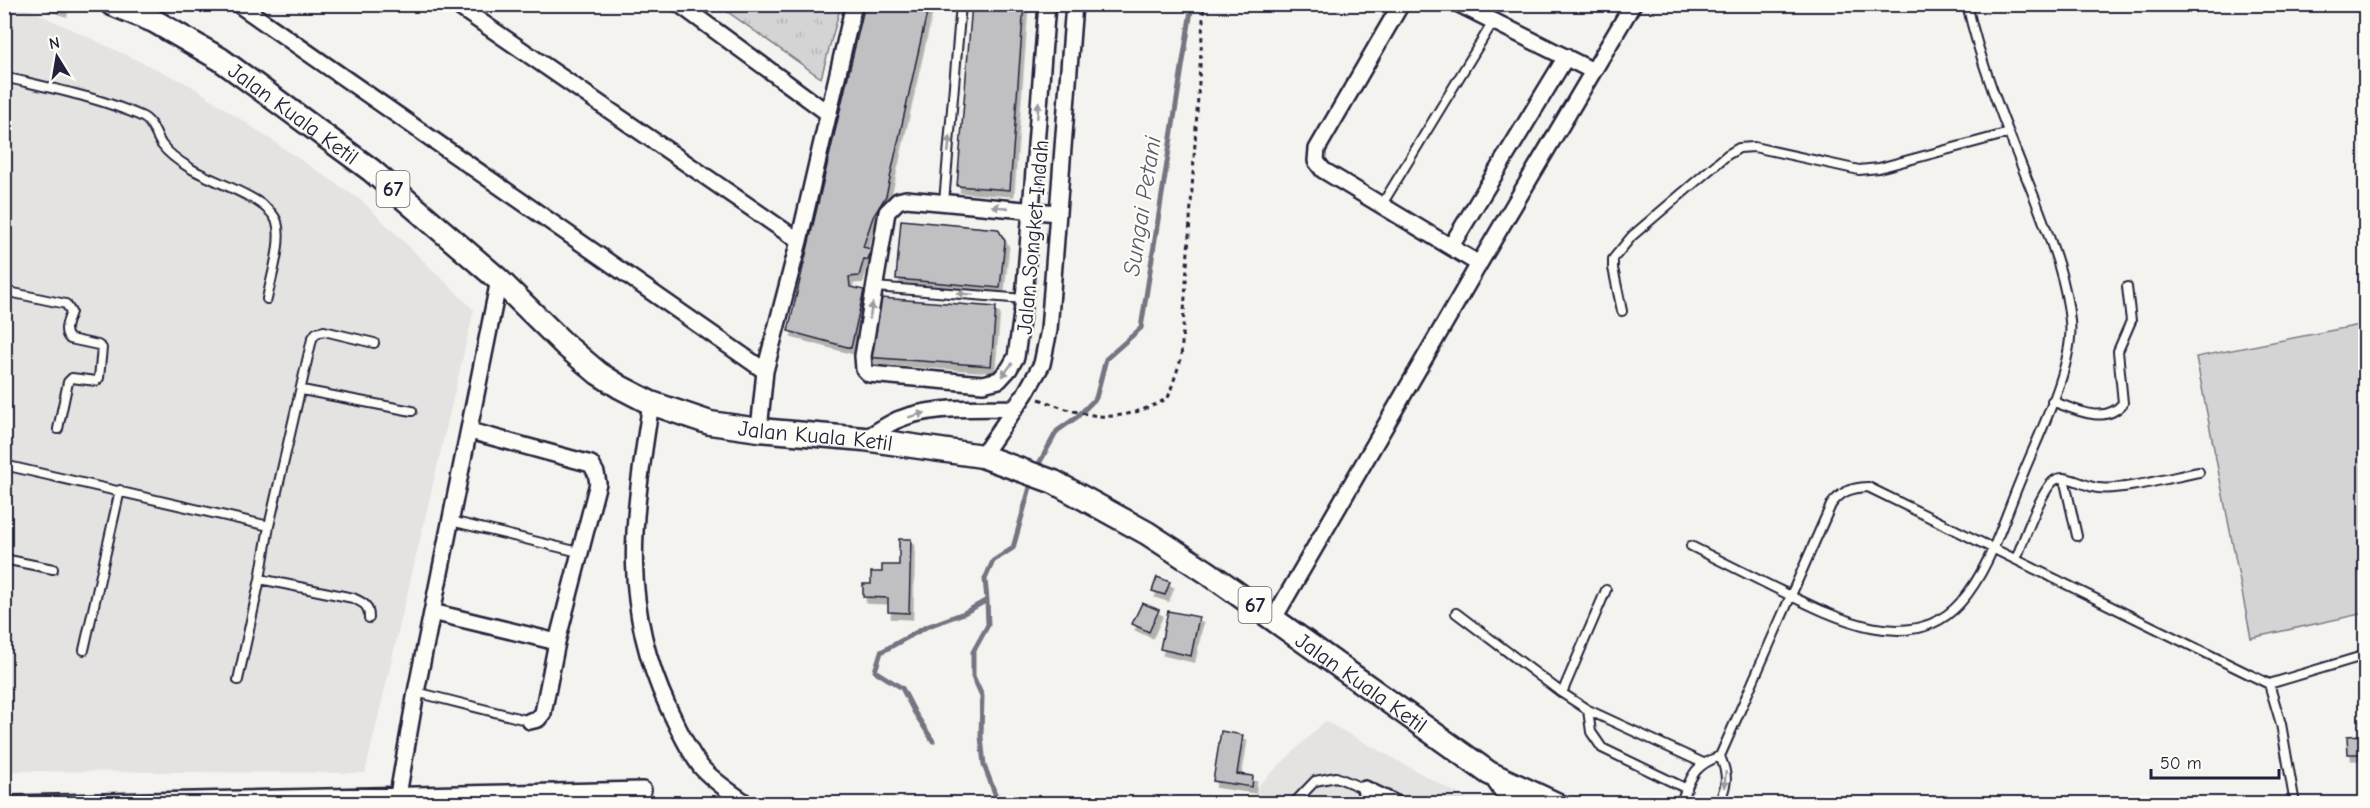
<svg xmlns="http://www.w3.org/2000/svg" width="2370" height="808" viewBox="0 0 2370 808" font-family="'Comic Neue',sans-serif">
<defs>
<pattern id="park-tufts" width="24" height="20" patternUnits="userSpaceOnUse" patternTransform="scale(1.5)"><rect width="24" height="20" fill="#d5d4d5"/><path d="M3 7l-1-3M5 7V3M7 7l1-3M15 17l-1-3M17 17v-4M19 17l1-3" fill="none" stroke="#b7b6b8"/></pattern>
<filter id="shadow"><feDropShadow dx="3.5" dy="6" stdDeviation="0" flood-color="#0004"/></filter>
</defs>
<rect width="100%" height="100%" fill="#f4f3ef"/>
<filter id="ink" filterUnits="userSpaceOnUse"><feTurbulence type="fractalNoise" baseFrequency=".0167" numOctaves="2"/><feDisplacementMap in="SourceGraphic" scale="12" xChannelSelector="R" yChannelSelector="G"/><feConvolveMatrix kernelMatrix="1 2 1 2 8 2 1 2 1" color-interpolation-filters="sRGB"/></filter>
<g filter="url(#ink)">
<path fill="#e4e3e2" d="M7,4l23,6 160,75 172,116 112,109 -109,463 -360,-2 -1,-766z
M1325,721l150,82 -222,1 6,-19z"/>
<path fill="#d5d4d5" stroke="#7c7b88" stroke-width="1.5" d="M2365,324v289l-114,25 -55,-281z"/>
<path fill="url(#park-tufts)" stroke="#7c7b88" stroke-width="1.5" d="M718,5h123l-20,73z"/>
<g fill="none" stroke-linecap="round" stroke-linejoin="round">
<path stroke="#757582" stroke-width="5" d="M1036,469l21,-38 20,-14 19,-19 10,-39 35,-31 51,-324
M987,600l1,25 -15,27v24l9,20 -1,41 3,28 15,39
M933,741l-18,-28 -13,-25 -27,-17 6,-19 45,-25 38,-14 23,-13 -2,-21 8,-18 20,-13 19,-68"/>
</g>
<path fill="#c0bfc2" stroke="#22223b" stroke-width="1.5" filter="url(#shadow)" d="M44,4h18l2,1 -1,5z
M865,4h64l-43,192 -13,21 -10,30 8,2 -3,11 -4,-1 -5,17 -10,1 1,10 14,3 -13,58 -63,-17z
M972,4h52l-14,186 -53,-4z
M901,220l97,9 7,12 -5,47 -104,-9z
M868,297l128,10 -5,59 -127,-9z
M899,539h12l-2,74 -21,-1v-14l-25,-1v-13h8v-12h11v-7h17z
M1157,577l13,5 -5,13 -13,-4z
M1142,603l17,7 -10,22 -17,-8z
M1168,611l31,6 -8,39 -31,-7z
M2361,721h5v33h-18l-1,-18 15,-1z
M1221,731l22,4 -6,39 16,2 -1,11 -39,-6z"/>
<g fill="none" stroke-linecap="round" stroke-linejoin="round">
<defs>
<path id="lane" d="M4,77c46,11 94,20 137,39 12,5 14,19 21,29 6,8 18,17 28,23 22,14 79,30 87,54 6,20 -6,56 -10,77
M944,202l17,-198
M1381,206l112,-184
M875,287l149,12
M4,291l62,13 5,8c-3,9 -9,19 -1,27l28,6 4,3 -3,30 -3,3 -24,-3 -4,4 -10,47
M1622,311l-9,-43v-9l19,-23 95,-81 12,-7 15,-1 105,23 20,-2 130,-35
M302,390l110,21
M2052,401c22,8 53,25 71,2l-5,-52 13,-30 -4,-34
M4,465l265,61
M2064,478l13,58
M451,521l128,31
M1691,546c28,14 56,28 84,42 54,27 135,71 185,15 29,-32 44,-84 60,-122 17,-43 55,-116 50,-160 -4,-43 -20,-82 -35,-122 -25,-63 -53,-128 -68,-195
M4,559l49,10
M2016,559c7,-17 25,-70 39,-79 12,-7 30,7 43,8 25,3 74,-11 101,-16
M260,579l93,19c11,5 16,7 16,20
M1456,613l106,80 26,17 115,53
M84,650l36,-160
M238,680l22,-101 9,-53 43,-187 4,-6 8,-2 50,12
M2269,684l12,40 14,80
M416,692l114,29
M1562,693l44,-103
M1588,710l3,22 11,16 85,41
M1293,804l22,-23 21,-4 29,12 -7,15
M1680,804c12,-27 11,-37 40,-48l111,-251c10,-14 20,-17 37,-18l401,197 97,-29
M1719,804c8,-21 10,-27 1,-48"/>
<path id="street" d="M238,4l527,367
M455,4l344,237
M679,4l150,110
M1047,4l-23,295 -8,58 -7,12 -10,11 -16,4 -114,-10 -5,-5 -1,-13 24,-144 11,-11 8,-2 151,14
M1401,4l-84,145 -1,12 7,9 156,94
M1459,4l134,67
M1451,246l115,-189
M651,403c-17,112 -33,196 17,304 10,20 19,42 33,60 12,14 31,26 46,37
M759,430l6,-59 34,-130 55,-237
M470,431l121,33 5,9 2,10 -41,159 -14,71 -5,6 -8,2
M864,439c11,-6 22,-14 33,-19 36,-15 79,-11 118,-12
M982,456l43,-62 17,-30 7,-34 25,-326
M432,612l125,30
M1274,618l205,-354 154,-260
M1492,777l19,27
M1365,789l31,15
M12,804l631,-14
M398,804v-9l18,-103 83,-412"/>
<g id="primary">
<path id="s1" d="M112,4l42,17 66,38 151,111 128,110 66,65 33,28 22,14 31,16 59,20 49,7 105,9 118,17 72,26 93,51 60,39 282,201 67,31"/>
</g>
</defs>
<use href="#lane" stroke="#22223b" stroke-width="12"/>
<use href="#street" stroke="#22223b" stroke-width="20"/>
<use href="#primary" stroke="#22223b" stroke-width="27"/>
<path stroke="#22223b" stroke-width="3" stroke-dasharray="4.5 4.5" stroke-linecap="butt" d="M1039,399c51,20 79,26 129,-1l13,-39 23,-355"/>
<use href="#lane" stroke="#fdfcf7" stroke-width="8"/>
<use href="#street" stroke="#fdfcf7" stroke-width="15"/>
<use href="#primary" stroke="#fdfcf7" stroke-width="22"/>
</g>
<defs><path id="oneway-solid" d="M-6-.8H1V-3.2L6.5 0L1 3.2V.8H-6Z" transform="scale(1.5)"/></defs>
<g fill="#9a9aa2">
<use href="#oneway-solid" transform="translate(1038 110) rotate(-85)"/>
<use href="#oneway-solid" transform="translate(949 144) rotate(-85)"/>
<use href="#oneway-solid" transform="translate(1000 207) rotate(-174)"/>
<use href="#oneway-solid" transform="translate(965 294) rotate(-176)"/>
<use href="#oneway-solid" transform="translate(871 311) rotate(-80)"/>
<use href="#oneway-solid" transform="translate(1007 370) rotate(128)"/>
<use href="#oneway-solid" transform="translate(917 415) rotate(-15)"/>
<use href="#oneway-solid" transform="translate(1725 780) rotate(95)"/>
</g>
</g>
<g text-anchor="middle" stroke-width="4.5" stroke-linejoin="round" paint-order="stroke">
<g fill="#fdfcf7" stroke="#646373" stroke-width="1.5">
<rect x="376.5" y="171" width="33" height="36" rx="4.5"/>
<rect x="1238.5" y="587" width="33" height="36" rx="4.5"/>
</g>
<g font-size="21" font-weight="bold" fill="#22223b">
<text x="393" y="196">67</text>
<text x="1255" y="612">67</text>
</g>
<g font-size="22" fill="#22223b" stroke="#fdfcf7">
<text dy="8" stroke="none"><textPath href="#s1" startOffset="213">Jalan Kuala Ketil</textPath></text>
<text transform="translate(1032 237) rotate(-85)" y="8">Jalan Songket Indah</text>
<text dy="8" stroke="none"><textPath href="#s1" startOffset="843">Jalan Kuala Ketil</textPath></text>
<text dy="8" stroke="none"><textPath href="#s1" startOffset="1455">Jalan Kuala Ketil</textPath></text>
</g>
<g font-size="24" font-style="italic" fill="#59596b" stroke="#fdfcf7">
<text transform="translate(1142 206) rotate(-81)" y="8">Sungai Petani</text>
</g>
</g>
<rect width="2370" height="808" fill="none" stroke="#fdfcf7" stroke-width="24"/>
<rect x="12" y="12" width="2346" height="784" fill="none" stroke="#22223b" stroke-width="2" filter="url(#ink)"/>
<g transform="translate(57 57) rotate(349)" stroke="#fdfcf7" stroke-width="4.5" paint-order="stroke">
<path d="M0-4.5L10 22L0 15L-10 22Z" fill="#22223b"/>
<text y="-9" font-size="16" font-weight="bold" text-anchor="middle" fill="#22223b">N</text>
</g>
<path d="M2151 769v9h128v-9" fill="none" stroke="#22223b" stroke-width="3"/>
<text x="2160" y="769" font-size="18" fill="#22223b" stroke="#fdfcf7" stroke-width="4.5" paint-order="stroke">50 m</text>
</svg>
